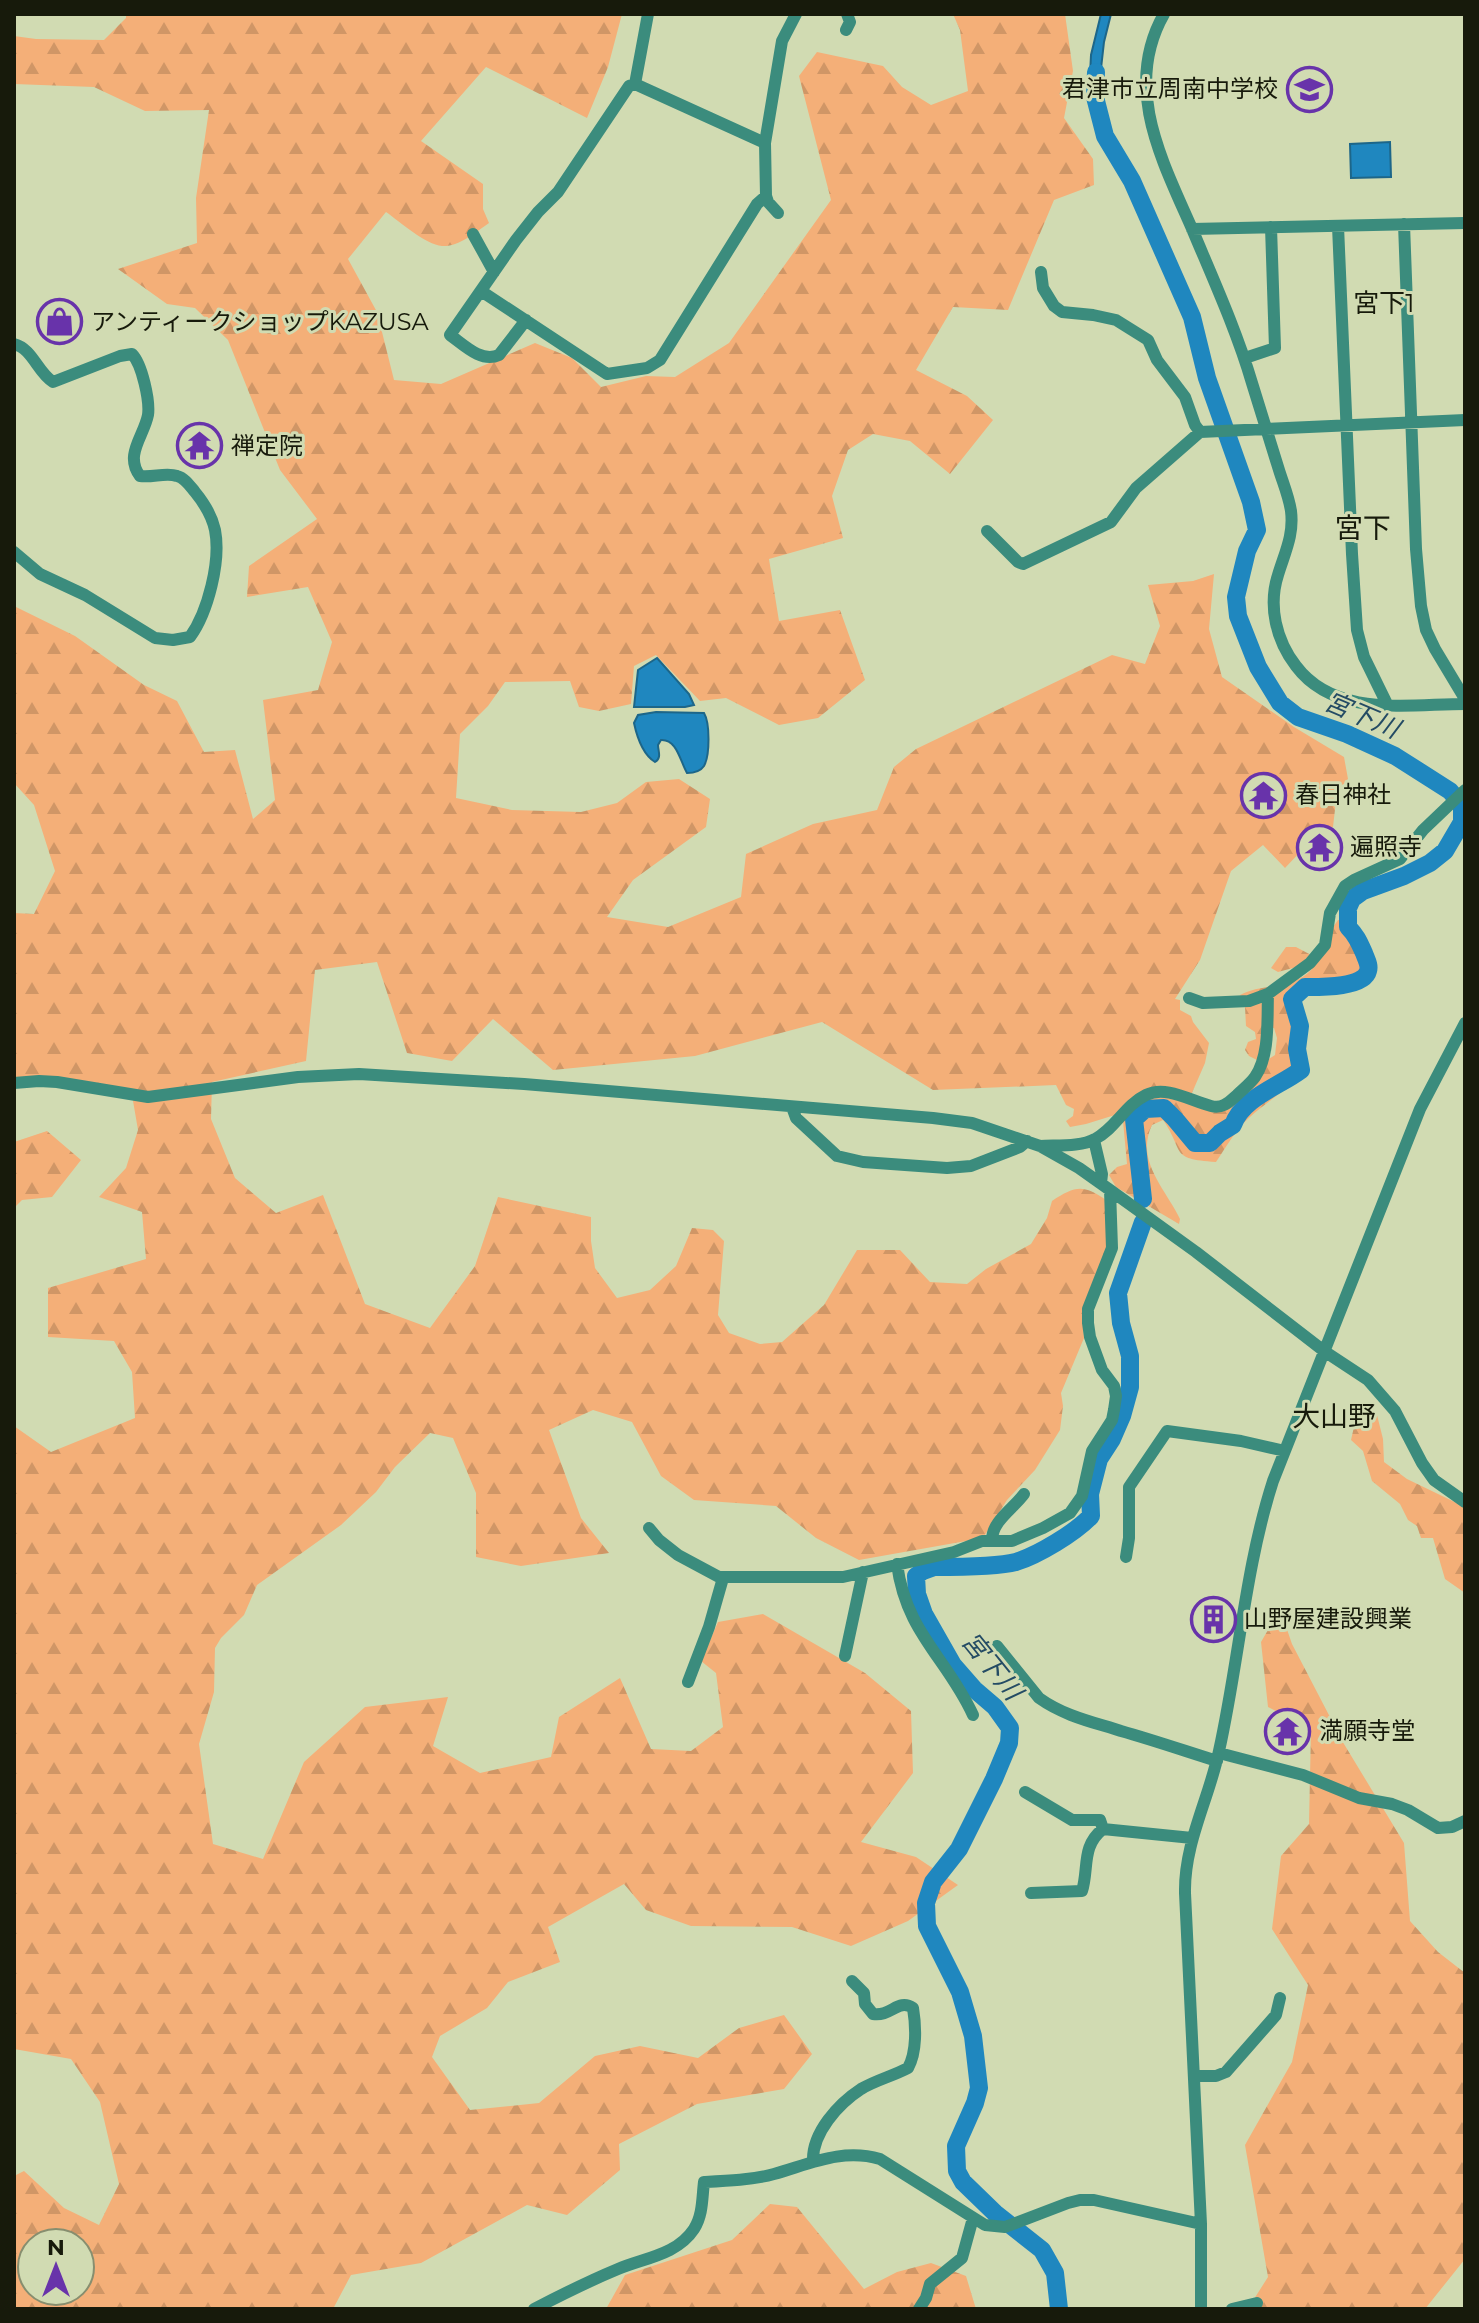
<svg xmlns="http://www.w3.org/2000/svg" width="1479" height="2323" viewBox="0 0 1479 2323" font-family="Montserrat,'Noto Sans JP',sans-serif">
<defs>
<pattern id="forest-firs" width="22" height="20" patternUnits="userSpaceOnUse" patternTransform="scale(2)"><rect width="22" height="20" fill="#f4af78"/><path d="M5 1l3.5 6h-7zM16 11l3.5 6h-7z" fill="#d09666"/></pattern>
</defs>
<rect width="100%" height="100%" fill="#d1dbb2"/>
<path fill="url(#forest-firs)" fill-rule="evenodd" d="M126,14h496l-14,53 -21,51 -101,-51 -65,74 62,43v25l6,14c-13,9 -30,24 -47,23 -16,-1 -43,-25 -56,-34l-38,47 29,53 17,68 47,4 94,-41 37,15 29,29 45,-11 29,1 54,-34 102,-143 -32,-124 18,-24 66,14 19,21 29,18 37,-14 -8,-61 -7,-16h112l8,57 -9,47 29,41 1,26 -40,15 -46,110 -55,-3 -37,63 51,26 26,24 -43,54 -40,-33 -37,-7 -25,16 -16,46 11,42 -74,21 10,62 61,-11 25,70 -47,38 -39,7 -53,-27 -26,3 -44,-46 -22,11 -3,38 -32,7 -20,-4 -9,-26 -65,1 -17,24 -28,28 -4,64 56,12 69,2 36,-9 29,-21 33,-3 31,20 -4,28 -73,53 -26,37 61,10 73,-30 5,-43 67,-30 64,-14 17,-43 22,-18 196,-94 33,9 15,-38 -12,-41 45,-4 21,-7 -5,55 13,48 72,50 50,30 4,22 -11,13 -4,35 -11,2 -37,39 -22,-23 -32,26 -31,89 -25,39 5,1v10l11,6 2,6 16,21 -4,20 -17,39 39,5 32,-46 -10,-5 -4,-6 3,-8 8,-3 -1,-7 -9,-6 -1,-19 -5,-12c22,-12 53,-5 72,-26l-8,-4 -26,7 -7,-4 15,-21h10l17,9 25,-36 10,-1 19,19 6,25 -5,12 -19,14 -38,4 -7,3 -3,7c3,18 9,44 2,62 -10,23 -36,36 -53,52 -15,13 -23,29 -34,45 -48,-3 -31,-11 -53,-42l-11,5c-17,36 13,63 28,94l-1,5 -63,-37 -7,-12 8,-8 10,-3 -4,-43 -8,-6 -29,9 -16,3 -4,-6 7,-5 1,-7 -8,-4 -10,-20 -123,5 -111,-68 -127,34 -142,14 -60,-51 -41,42 -45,-8 -30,-91 -62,8 -9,91 -94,21 -1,37 24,59 41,35 47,-18 42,109 65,24 45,-62 23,-69 93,20v24l4,27 22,30 33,-8 26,-24 16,-38 21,2 11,11 -6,74 11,18 31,11 22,-2 42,-37 33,-55h43l30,32 37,2 19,-15 45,-25 16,-26 5,-17c23,-15 31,-17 54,-1l1,54 -8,13 -17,43 2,28 -23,55 2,13 -3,24 -25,40 -28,30 -24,38 -124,22 -43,-22 -40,-32 -82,-6 -33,-24 -29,-54 -39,-12 -44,20 32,88 28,35 -88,13 -45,-9v-64l-23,-55 -23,-5 -35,34 -19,25 -35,33 -84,60 -13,30 -23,23 -6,10 -1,44 -15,52 14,100 50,15 41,-97 61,-55 83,-10 -15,49 47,27 71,-16 8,-40 61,-39 31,71 40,2 32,-24 -7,-54 -15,-12 17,-39 45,-8 102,59 46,38 2,62 -52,69 55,15 42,28 -50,36 -57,25 -59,-19 -101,-1 -45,-16 -22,-26 -76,43 12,35 -52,20 -21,26 -47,28 -8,21 38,53 69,-7 56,-47 45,-10 58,12 41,-30 45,-13 28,39 -28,35 -87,15 -78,40 1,26 -53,45 -40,-10 -106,58 -70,12 -18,34h-319v-133l10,-5 40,37 35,17 20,-41 -19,-82 -29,-43 -57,-10v-623l37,26 84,-34 -3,-46 -18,-31 -66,-4v-49l98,-29 -4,-47 -43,-15 27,-29 12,-38 -6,-35 -75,-13 -43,2v-171l20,1 21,-43 -21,-66 -20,-22v-177l61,30 69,49 33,16 27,51 31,-2 18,69 22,-19 -12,-100 55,-10 14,-48 -24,-55 -61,10 2,-31 68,-47 -37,-49 -52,-130 -33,-32 -28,-4 -49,-35 79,-26 -1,-45 13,-88 -64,1 -51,-24 -80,-3v-48l22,3 68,1 22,-22zM1270,780l8,3 4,5 -1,15 -12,6 -12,-2 -6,-10v-8l9,-7zM1268,1028h6l3,10 -2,17 -11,7zM32,2243h48v48h-48z
M47,1131l34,29 -29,37 -30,3 -8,8v-66z
M1359,1405l18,10 6,24 1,23 23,17 58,28v86l-20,-14 -12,-41h-12l-4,-12 -9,-6 -8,-16 -28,-23 -9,-30 -12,-11z
M1280,1609l12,35 52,100 60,99 6,78 28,31 27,21v286l-40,50h-169l-2,-10 14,-22 -23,-132 47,-83 16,-77 -36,-56 9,-73 28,-32 2,-95 -43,-22 -7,-65z
M770,2204l27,3 67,82 33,-17 34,-9 35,13 10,33h-370l19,-34 107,-35z"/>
<path fill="#1f87bf" stroke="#1d6689" stroke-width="2" d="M1101,14h10l-7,28 -6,53 -9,1 2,-41z
M1390,142l1,35 -40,1 -1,-34z
M657,658l32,36 5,11 -9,2h-51l4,-37z
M656,712l48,1c6,10 6,42 0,53 -4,6 -10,7 -17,7 -7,-12 -10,-34 -26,-33l-3,5c0,6 4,13 -3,17 -13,-8 -18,-25 -21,-39l4,-8z"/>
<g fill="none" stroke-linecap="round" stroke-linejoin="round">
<path stroke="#1f87bf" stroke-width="18" d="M1096,72l-1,25 10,39 27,45 60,136 15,61 44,124 6,28 -10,21 -11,46 2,19 20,51 22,36 18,14 49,17 48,22 55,35 12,14v17l-17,29 -15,12 -26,13 -41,15 -11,8 -4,9v19c8,8 11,15 16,26 2,6 6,12 4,18 -4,17 -49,16 -63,16l-13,12 8,27 -3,23 4,21c-21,16 -59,28 -68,55l-13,8 -10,10h-15l-20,-24 -11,-11 -19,1 -11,10 9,80
M1059,2309l-4,-36 -13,-23 -47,-37 -32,-31 -6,-11 -1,-25 19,-43 4,-15 -6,-52 -13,-44 -33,-66 -1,-23 7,-21 26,-33 35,-70 15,-36 1,-15 -15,-21 -21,-18 -21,-24 -29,-51 -7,-20 -1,-18 7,-5 11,-4c20,0 64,0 82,-5 22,-7 59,-29 75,-46l-1,-22 9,-35 13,-20 10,-23 8,-29v-31l-9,-33 -3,-30 25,-71"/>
<path stroke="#3b8c7d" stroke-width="12" d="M1164,14c-42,74 -1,148 29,217 21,50 44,101 59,152 9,29 18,58 27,87 4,13 10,27 12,41 3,24 -6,41 -13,64 -10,31 -2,65 18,91 39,52 112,38 169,38
M846,30l4,-8 -3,-8
M635,84l130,59
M778,213l-10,-11 -2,-6 -1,-53 17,-102 14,-27
M1404,224l12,325 5,57 5,24 9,19 30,50
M1338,226l14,328 5,76 7,27 23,47
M1192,229l273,-6
M473,234l21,38
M1041,272l2,16 11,18 8,6 31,3 23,5 32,20 9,20 28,37 10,28 5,7
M481,291l126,83 40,-6 13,-8 97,-156 9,-8
M526,320l-27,35c-18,8 -35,-10 -49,-20l66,-95 22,-28 20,-20 71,-106 6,-2 13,-70
M14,344c19,5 23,28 39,38l67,-26 12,-2c10,10 18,47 16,61 -4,21 -24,40 -8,61 12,2 26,-4 37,0 8,2 13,10 18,16 9,11 17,24 20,38 6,31 -7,82 -25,107l-17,3 -18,-2 -70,-43 -45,-21 -26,-22
M1245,358l30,-10 -4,-121
M987,531l31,31 5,2 88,-42 25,-34 64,-56 265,-12
M1189,998l14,5 46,-2 19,-7 42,-31 15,-18 5,-32 15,-27 9,-6 46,-21 23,-29 42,-40
M14,1083l25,-2 18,1 91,15 150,-20 61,-3 165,10 409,34 39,5 68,23 39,22 31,22 86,62 128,99 44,29 27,31 27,52 12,17 31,22
M792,1107l4,11 41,38 26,6 84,6 24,-2 49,-19 7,-6
M1094,1140l8,34 -1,9
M1040,1146c17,-1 41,1 55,-7 20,-10 30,-34 51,-44 20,-10 45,6 65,11 12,3 18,-4 26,-11 6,-6 13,-11 18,-18 15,-22 12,-57 13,-83
M649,1528l10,12 19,15 41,22h124l111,-25 28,-11h30l31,-13 27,-15 12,-17 10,-45 20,-31 2,-10 2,-14 -2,-10 -12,-16 -12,-33 -2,-14v-14l24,-61 -2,-58
M992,1540c0,-19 21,-31 32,-46
M1126,1557l3,-19v-51l38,-56 74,10 44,10
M897,1564c9,69 50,94 76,151
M997,1646l42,52c25,18 54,24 82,33 32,9 64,20 96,30
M845,1656l18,-84
M688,1682l21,-55 14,-49
M1219,1753l84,22 56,23 33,6 16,6 30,18 14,-1 13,-6
M1025,1792l47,28h28l3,9
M1031,1893l51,-2c7,-22 -1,-45 21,-62l89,9
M1194,2076h22l10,-4 50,-57 4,-17
M813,2161c-1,-28 25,-57 48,-72 15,-9 32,-13 47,-21 9,-16 8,-42 5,-60 -15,-10 -22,9 -40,6l-8,-10 -1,-11 -12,-12
M534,2309c27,-14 55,-28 84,-40 26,-11 59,-14 76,-40 9,-14 8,-31 10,-47 23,-1 48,-2 70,-8 36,-10 68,-26 106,-15l105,66 20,2 63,-24 12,-3h14l107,24
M919,2309l7,-11 4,-14 32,-26 11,-40
M1201,2309v-85l-16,-331c-1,-50 24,-94 34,-142 20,-90 26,-183 54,-270l147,-372 45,-86
M1232,2309l25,-6"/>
</g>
<defs>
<symbol id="school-ring" viewBox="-11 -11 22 22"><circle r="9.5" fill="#d1dbb2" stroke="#6833aa" stroke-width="1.5"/><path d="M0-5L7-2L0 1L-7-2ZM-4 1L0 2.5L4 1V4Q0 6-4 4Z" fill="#6833aa"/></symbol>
<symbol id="shop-ring" viewBox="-11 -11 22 22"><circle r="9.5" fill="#d1dbb2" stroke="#6833aa" stroke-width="1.5"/><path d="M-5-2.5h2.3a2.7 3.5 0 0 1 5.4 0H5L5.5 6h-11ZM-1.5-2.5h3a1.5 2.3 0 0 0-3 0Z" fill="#6833aa"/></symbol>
<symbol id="temple-ring" viewBox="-11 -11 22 22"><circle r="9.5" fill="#d1dbb2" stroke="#6833aa" stroke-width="1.5"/><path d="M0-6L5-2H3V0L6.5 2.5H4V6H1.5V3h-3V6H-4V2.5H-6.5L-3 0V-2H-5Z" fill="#6833aa"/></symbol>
<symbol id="building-ring" viewBox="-11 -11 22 22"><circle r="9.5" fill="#d1dbb2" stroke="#6833aa" stroke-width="1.5"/><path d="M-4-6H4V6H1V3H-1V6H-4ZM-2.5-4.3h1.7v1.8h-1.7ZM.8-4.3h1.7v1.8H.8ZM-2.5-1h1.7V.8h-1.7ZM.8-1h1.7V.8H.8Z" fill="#6833aa"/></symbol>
</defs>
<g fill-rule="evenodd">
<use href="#school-ring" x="1284" y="64" width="51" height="51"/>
<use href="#shop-ring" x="34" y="296" width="51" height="51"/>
<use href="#temple-ring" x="174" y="420" width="51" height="51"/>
<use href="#temple-ring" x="1238" y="770" width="51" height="51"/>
<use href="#temple-ring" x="1294" y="822" width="51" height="51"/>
<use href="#building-ring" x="1188" y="1594" width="51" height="51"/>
<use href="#temple-ring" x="1262" y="1706" width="51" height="51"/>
</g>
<g text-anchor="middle" stroke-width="6" stroke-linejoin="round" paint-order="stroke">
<g font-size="24" fill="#171a0b" stroke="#d1dbb2" text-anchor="start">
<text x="1278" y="97" text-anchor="end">君津市立周南中学校</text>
<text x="91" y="330">アンティークショップKAZUSA</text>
<text x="231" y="454">禅定院</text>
<text x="1295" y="803">春日神社</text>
<text x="1350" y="855">遍照寺</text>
<text x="1244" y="1627">山野屋建設興業</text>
<text x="1319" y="1739">満願寺堂</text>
</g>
<g font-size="26" fill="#171a0b" stroke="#d1dbb2">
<text x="1384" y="312">宮下1</text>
</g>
<g font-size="26" font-style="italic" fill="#244b64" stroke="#d1dbb2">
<text transform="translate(1362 715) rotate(23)" y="9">宮下川</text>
<text transform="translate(992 1666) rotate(51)" y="9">宮下川</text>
</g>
<g font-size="28" fill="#171a0b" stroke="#d1dbb2">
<text x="1363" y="538">宮下</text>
<text x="1334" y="1426">大山野</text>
</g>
</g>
<rect width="1479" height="2323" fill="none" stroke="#171a0b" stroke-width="32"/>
<g transform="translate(56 2267)"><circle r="38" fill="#d1dbb2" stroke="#878e6f" stroke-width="2"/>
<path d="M0-6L14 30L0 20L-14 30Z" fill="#6833aa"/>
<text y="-12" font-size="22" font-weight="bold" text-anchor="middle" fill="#171a0b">N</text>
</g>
</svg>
